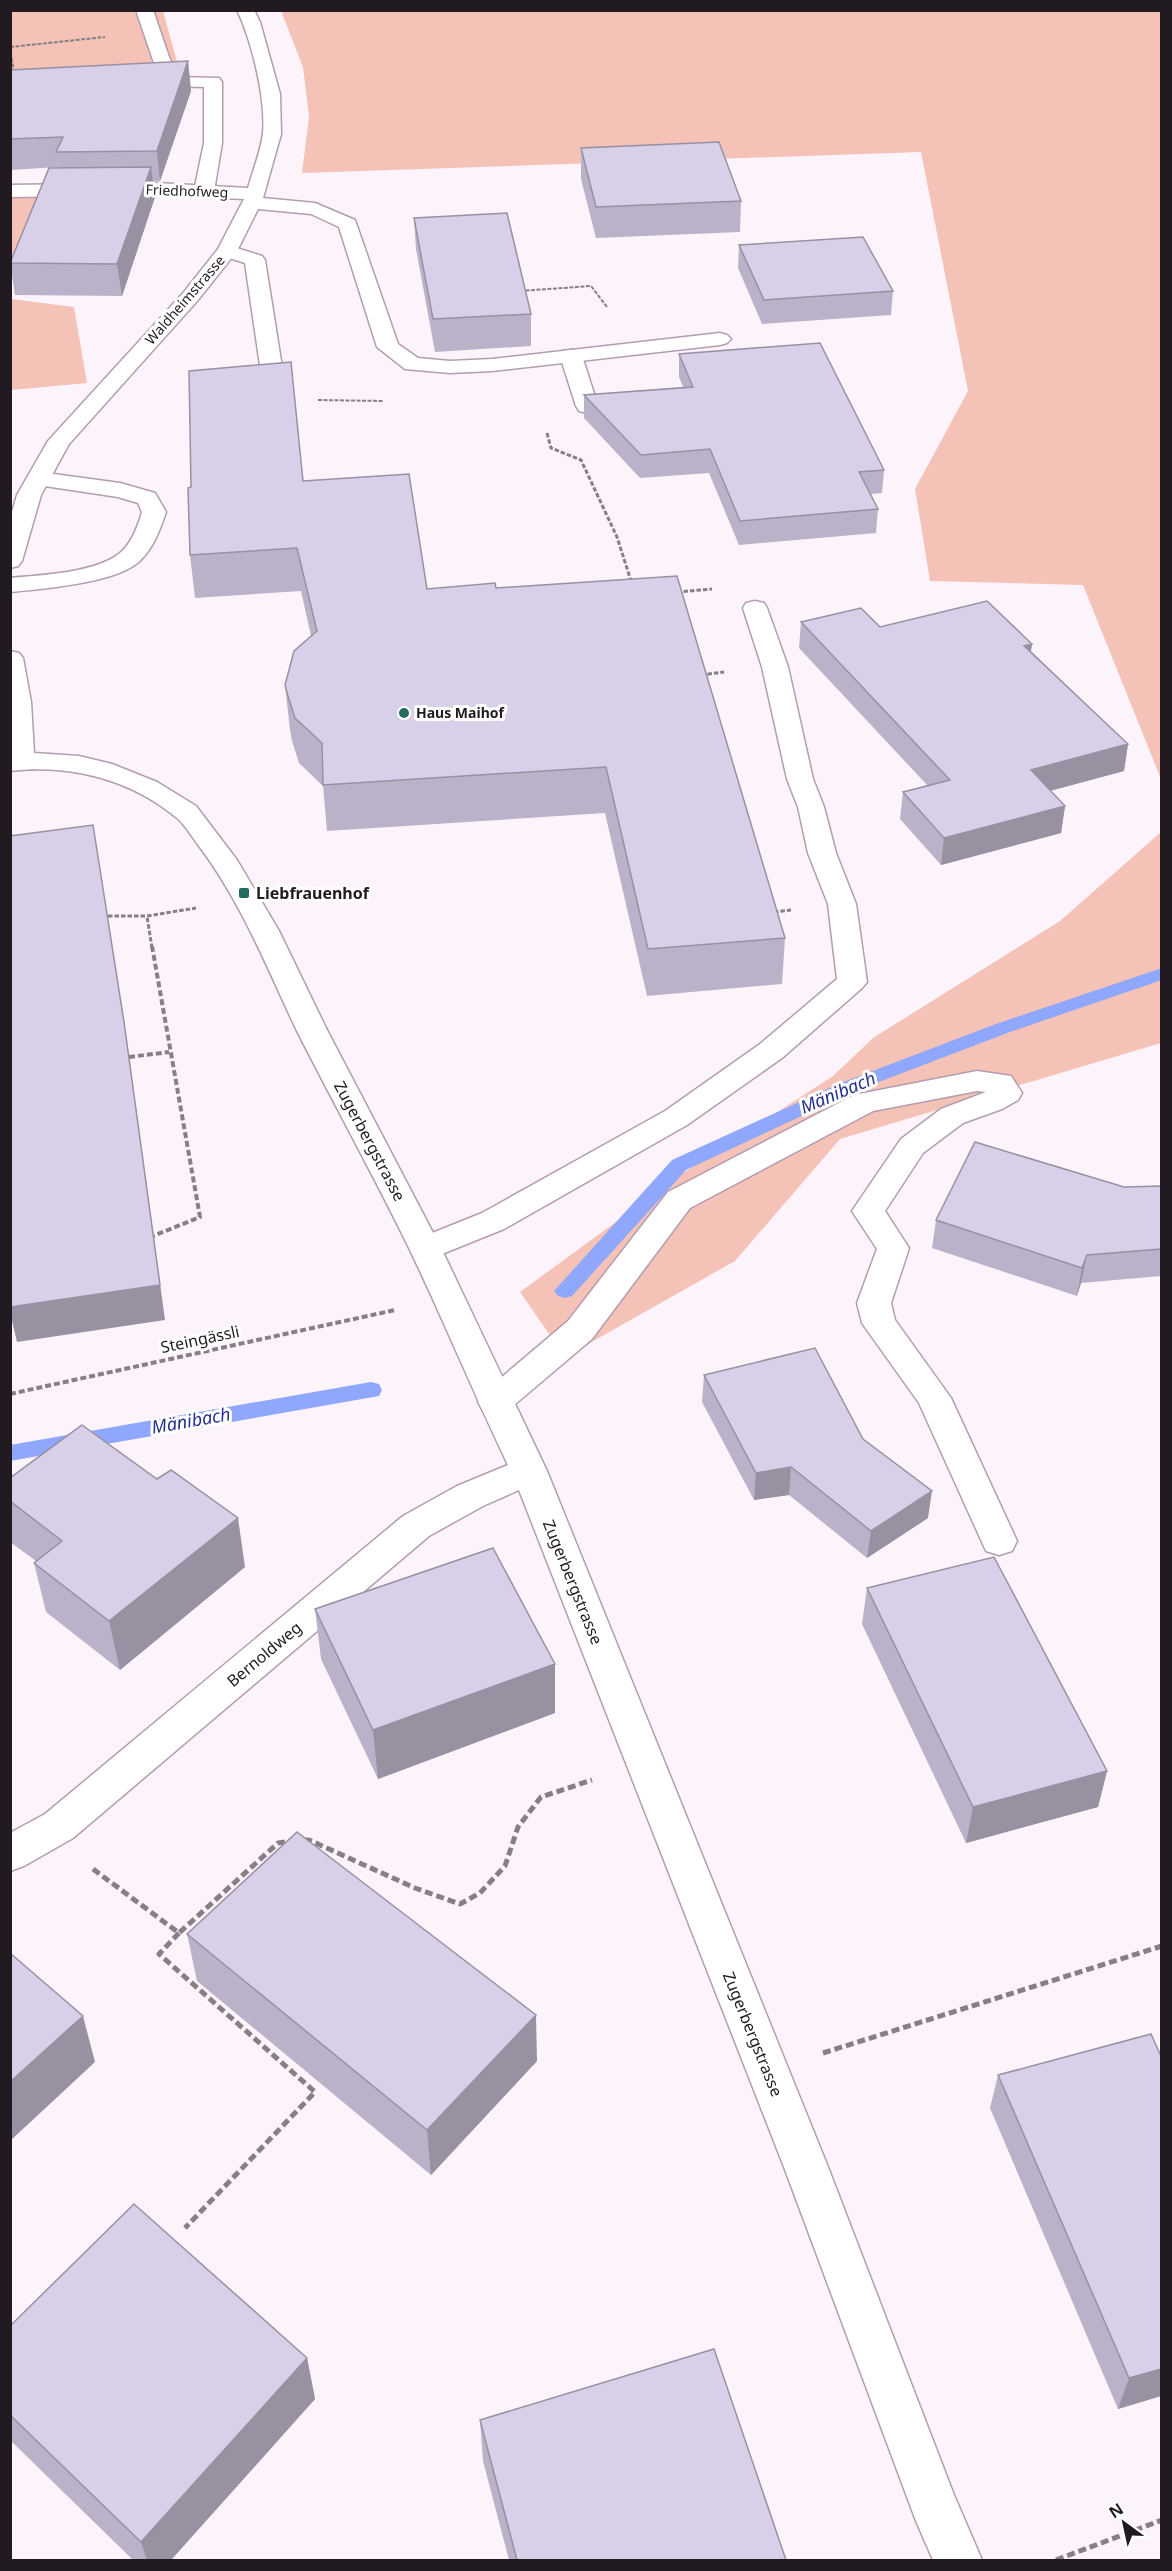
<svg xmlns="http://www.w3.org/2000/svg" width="1172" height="2571" viewBox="0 0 1172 2571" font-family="'Noto Sans',sans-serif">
<rect width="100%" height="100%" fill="#fdf4fb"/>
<path fill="#f5c2b8" d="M10,11h153l16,58 -168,8z
M281,11h880v768l-78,-194 -153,-4 -15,-92 53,-98 -47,-239 -619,21 7,-56 -6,-50z
M11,198h25l-25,79z
M11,299l63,8 13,76 -76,7z
M1161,832v211l-321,96 -105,122 -170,96 -45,-65 160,-117 153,-99 40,-38 187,-117z"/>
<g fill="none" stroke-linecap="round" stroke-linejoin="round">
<path fill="#8fa7fc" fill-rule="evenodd" d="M1162,968v12l-152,52 -155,59 -169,79 -114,126 -7,2 -7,-2 -4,-5 118,-131 169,-77 155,-59z
M371,1382l8,2 3,6 -3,6 -369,65v-16z"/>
<defs>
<path id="service" d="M136,10h17l16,47 9,20 41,1 3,4v61l-8,48 -3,4h-14l-3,-4 10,-48v-56l-37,-1 -12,-20z
M227,245l35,11 3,4 20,126 -3,5 -8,1 -8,-1 -3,-5 -18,-123 -25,-8 -3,-4 3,-4z
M571,350l8,1 3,5 16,50 -3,5 -8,2 -8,-2 -3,-5 -16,-50 3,-5z
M39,472l81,11 35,10 11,19c-6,18 -14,40 -30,52 -25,19 -93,25 -126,28v-14c31,-3 86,-5 110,-25 12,-10 18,-27 22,-41l-4,-9 -20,-6 -87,-13 -3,-5 3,-5z
M755,601l9,2 3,5 21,59 25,112 11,28 12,46 20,51 11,78 -5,6 -80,70 -95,67 -183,104 -67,27 -11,3 -11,-3 -5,-8 5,-8 67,-27 183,-102 95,-67 77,-65 -9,-75 -20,-51 -10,-46 -11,-28 -25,-112 -19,-59 3,-5z
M977,1071l34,5 11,17 -4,7 -16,9 -39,14 -40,30 -38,58 24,37 -18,55 4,17 56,78 66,143 -5,10 -13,4 -13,-4 -67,-148 -57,-80 -5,-20 20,-54 -25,-38 49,-72 40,-30 45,-17 -9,-1 -104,20 -183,97 -98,131 -85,72 -12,4 -12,-4 -5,-9 5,-9 85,-72 100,-129 186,-97z"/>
<path id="minor" d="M237,10h17l6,12 20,72 1,40 -18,64 52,5 40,17 43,124 20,14 32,3 42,-2 228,-26 7,2 4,4 -4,4 -7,2 -228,26 -42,2 -45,-4 -28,-22 -38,-120 -28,-13 -53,-5 -21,42 -39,49 -129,144 -28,51 -19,66 -4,5 -8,2v-49l7,-24 31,-54 136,-149 34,-43 26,-50 -88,-4 -146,2v-12l146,-2 92,5c5,-18 13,-37 15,-55 3,-34 -11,-92 -26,-123z
M10,651l9,2 4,5 8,44 3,51 45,3 33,8 45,18 39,24 41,54 42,71 48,99 115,220 105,221 281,696 126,328 28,65h-49l-17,-39 -132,-354 -265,-677 -36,16 -54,30 -356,302 -49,28 -14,5v-38l35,-19 358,-298 54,-30 51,-21c-34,-71 -64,-144 -98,-215 -36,-74 -76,-146 -113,-219 -30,-63 -55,-128 -98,-185 -7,-9 -13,-20 -22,-28 -47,-39 -107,-54 -167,-47z"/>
</defs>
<use href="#service" stroke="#b39daf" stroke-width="3"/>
<use href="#minor" stroke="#b39daf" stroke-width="3"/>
<path stroke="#887f86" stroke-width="2" stroke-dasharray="4 1.5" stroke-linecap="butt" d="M10,47l4,26
M10,47l95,-10
M520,291l71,-5 16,21
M318,400l65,1"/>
<path stroke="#887f86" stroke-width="3" stroke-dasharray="4.5 2" stroke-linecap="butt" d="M547,433l4,15 30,12 36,77 15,47
M677,592l35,-3
M701,675l23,-3
M774,912l17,-2
M108,916h39
M152,948l-5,-32 49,-8"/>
<path stroke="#887f86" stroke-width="4" stroke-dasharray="6 3" stroke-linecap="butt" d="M152,946l48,271 -47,19
M129,1057l40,-5
M10,1394l385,-84"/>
<path stroke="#887f86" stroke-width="5" stroke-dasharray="8 4" stroke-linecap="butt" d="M304,1840h5l106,48 45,16 20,-11 25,-27 13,-39 23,-30 51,-17
M93,1869l86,64 99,-90 13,-2
M179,1933l-20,21 156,138 -130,136
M823,2053l339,-107
M1056,2560l106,-40"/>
<use href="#service" fill="#fff" fill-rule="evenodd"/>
<use href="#minor" fill="#fff" fill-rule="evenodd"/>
</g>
<path fill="#bab2c8" d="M188,61l3,30 -31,90h-7l2,16 -33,99 -107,-1 -5,-33 49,-94 -1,-1 -48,3v-100z
M581,148l160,53 -1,31 -144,6 -15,-59z
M414,218l117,96v32l-96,6 -19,-103z
M739,245l154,46 -2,24 -129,9 -24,-56z
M679,354l205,116 -2,23 -11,1 7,15 -2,24 -137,12 -30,-72 -69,5 -56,-60v-23l99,-8 -4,-10z
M303,481l124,108 69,-1 289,350 -3,46 -135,12 -42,-183 -278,18 -4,-45 -24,-23 -7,-22 -2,-11 -5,-45 26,-49 -10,-45 -106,7 -5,-43z
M801,622l231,22 -1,7 97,93 -4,27 -74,20 15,15 -4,27 -120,32 -41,-46 3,-27 25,-6 -129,-138z
M1161,1186v90l-80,7 -4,13 -145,-48 4,-28 188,-33z
M704,1375l159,64 65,79 -61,40 -78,-63 -35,5 -52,-98z
M10,1478l235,89 -125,103 -74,-58 -12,-49 2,-2 -26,-19z
M867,1588l240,183 -9,36 -132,36 -104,-219z
M315,1609l240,104 -177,66 -57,-120z
M187,1934l350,127 -106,114 -234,-194z
M1161,2056v340l-43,13 -128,-301 8,-33z
M10,2326l297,32 8,41 -144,161h-38l-123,-120z
M480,2420l306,140h-277l-26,-99z"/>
<path fill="#9791a2" d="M188,61l3,30 -31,90 -3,-30z
M151,167l4,30 -33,99 -5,-32z
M1032,644l-4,25 -4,-23z
M1128,744l-4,27 -97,26 4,-27z
M1065,806l-4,27 -120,32 3,-27z
M93,825l36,231 36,264 -148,22 -7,-30v-5z
M1087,1255l-6,28 -4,13 5,-28z
M791,1467l-2,28 -35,5 2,-27z
M932,1491l-4,27 -61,40 4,-27z
M238,1518l7,49 -125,103 -11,-49z
M555,1664v49l-177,66 -5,-49z
M1107,1771l-9,36 -132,36 7,-36z
M536,2015l1,46 -106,114 -4,-45z
M83,2016l12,46 -85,79v-59z
M307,2358l8,41 -144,161h-24l-6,-18z
M1161,2369v27l-43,13 11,-31z"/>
<path fill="#d8cfe8" stroke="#9791a2" stroke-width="1.5" d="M188,61l-31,90 -101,1 7,-15 -53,2v-69z
M719,142l22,59 -145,6 -15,-59z
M151,167l-34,97 -107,-1 39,-95z
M507,213l24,101 -98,5 -19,-101z
M863,237l30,54 -129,9 -25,-55z
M820,343l64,127 -25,2 19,37 -138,12 -30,-72 -69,6 -57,-60 109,-8 -14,-33z
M291,362l12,119 106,-7 18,115 68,-6 1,5 181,-12 108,362 -137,11 -42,-182 -283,18 -1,-42 -27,-25 -7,-22 -3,-11 9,-34 23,-20 -20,-83 -107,7 -2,-67 3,-1 -2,-116z
M987,601l45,43 -8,2 104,98 -97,26 34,36 -121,32 -41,-46 47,-12 -149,-158 60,-14 19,19z
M93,825l31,197 36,263 -150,22v-471z
M975,1142l149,45 37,-1v63l-74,6 -5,13 -146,-48z
M815,1348l48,91 69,52 -61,40 -80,-64 -35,6 -52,-98z
M82,1425l75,54 14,-9 67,48 -129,103 -75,-58 28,-22 -52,-40v-23z
M493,1548l62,116 -182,66 -58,-121z
M994,1557l113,214 -134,36 -106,-219z
M297,1832l239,183 -109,115 -240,-196z
M10,1953l73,63 -73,66z
M1151,2034l10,22v313l-32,9 -131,-303z
M134,2204l173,154 -166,184 -131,-127v-89z
M714,2349l72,211h-269l-37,-140z"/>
<g fill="#236a5f" stroke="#fff" stroke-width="2">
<circle cx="404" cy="713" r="6"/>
<rect x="238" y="887" width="12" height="12" rx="3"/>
</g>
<g text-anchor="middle" stroke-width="6" stroke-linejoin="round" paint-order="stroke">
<g font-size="14" fill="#221a21" stroke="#fff">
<text transform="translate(187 191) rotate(2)" y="5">Friedhofweg</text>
<text transform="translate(185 300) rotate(-49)" y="5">Waldheimstrasse</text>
</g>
<g font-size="14" font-weight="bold" fill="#221a21" stroke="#fff" text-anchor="start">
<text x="416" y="718">Haus Maihof</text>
</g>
<g font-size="16" font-weight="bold" fill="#221a21" stroke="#fff" text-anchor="start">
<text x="256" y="899">Liebfrauenhof</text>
</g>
<g font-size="16" fill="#221a21" stroke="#fff">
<text transform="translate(370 1141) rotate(62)" y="6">Zugerbergstrasse</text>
<text transform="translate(200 1339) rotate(-12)" y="6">Steingässli</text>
<text transform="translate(573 1582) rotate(68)" y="6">Zugerbergstrasse</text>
<text transform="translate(264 1654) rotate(-40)" y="6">Bernoldweg</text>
<text transform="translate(753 2034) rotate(68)" y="6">Zugerbergstrasse</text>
</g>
<g font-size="18" font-style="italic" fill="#253191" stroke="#fff">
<text transform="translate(838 1093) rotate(-23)" y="6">Mänibach</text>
<text transform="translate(191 1421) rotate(-10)" y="6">Mänibach</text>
</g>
</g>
<rect width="1172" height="2571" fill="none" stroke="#221a21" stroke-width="24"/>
<g transform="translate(1124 2523) rotate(327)" stroke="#ffffff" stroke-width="4.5" paint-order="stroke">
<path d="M0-4.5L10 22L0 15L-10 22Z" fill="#221a21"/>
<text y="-9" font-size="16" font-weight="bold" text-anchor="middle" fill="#221a21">N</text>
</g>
</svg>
